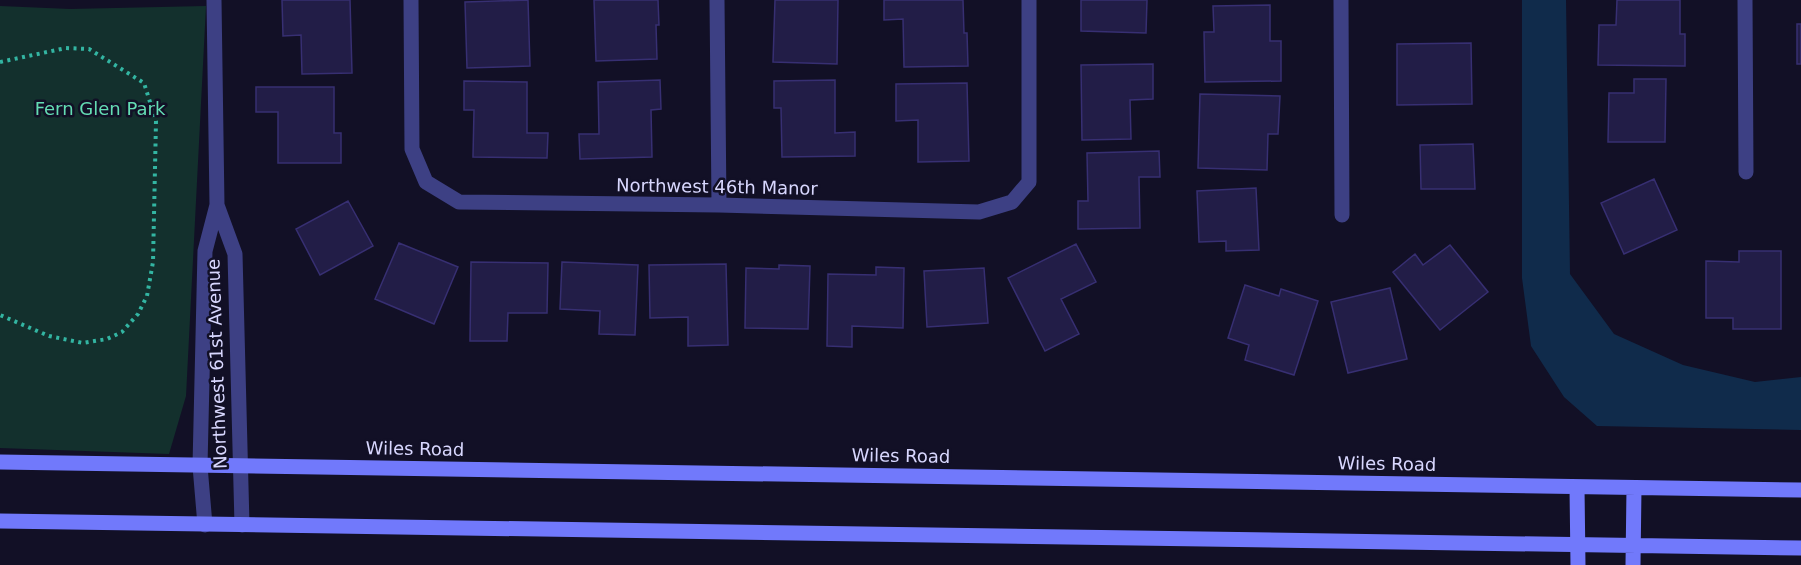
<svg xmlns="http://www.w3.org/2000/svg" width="1801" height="565" viewBox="0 0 1801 565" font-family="'DejaVu Sans',sans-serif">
<rect width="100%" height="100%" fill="#121026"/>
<path fill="#13302d" d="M0,6l70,3 136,-3 -20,390 -17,58 -169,-6z"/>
<path fill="#102b4b" d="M1522,0h44l4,274 44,60 69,31 72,17 46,-5v53l-204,-4 -33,-29 -33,-51 -9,-68z"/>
<path fill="#221d47" stroke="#372f72" stroke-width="1.5" d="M282,0h68l2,73 -50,1 -1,-39 -18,1z
M528,0l2,66 -63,2 -2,-66z
M594,0h64l1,25h-3l1,34 -61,2z
M775,0h63l-1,64 -64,-2z
M884,0h79l1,33h3l1,33 -64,1 -1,-48 -19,1z
M1081,0h66l-1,33 -65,-2z
M1617,0h63v34h5v32l-87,-1 1,-40h17z
M1270,5v36h11v40l-76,1 -1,-50h10l-1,-26z
M1797,24h4v40h-4z
M1471,43l1,61 -75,1v-61z
M1153,64v35l-23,1 1,39 -49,1 -1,-75z
M1634,79h32l-1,63h-57l1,-49h25z
M660,80l1,29 -10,1 1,47 -72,2 -1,-25h20l-1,-52z
M835,80v53l20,-1v24l-73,1 -1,-49h-7v-27z
M464,81l63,1v51h21l-1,25 -74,-1 1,-47h-10z
M967,83l2,78 -51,1v-42l-22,1v-37z
M256,87h78v46h7v30h-63v-51h-22z
M1200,94l80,2 -2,38h-10l-1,36 -69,-2z
M1473,144l2,45h-54l-1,-44z
M1159,151l1,26h-21l1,51 -62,1v-28h10l-1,-48z
M1654,179l23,51 -53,24 -23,-51z
M1256,188l3,62 -33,1v-10l-27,1 -2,-51z
M348,201l25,45 -53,29 -24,-46z
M399,243l59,24 -24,57 -59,-25z
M1076,244l20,38 -35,17 18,35 -34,17 -37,-73z
M1450,245l38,47 -48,38 -47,-58 22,-18 8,11z
M1739,251h42v78h-48v-11h-27v-57l33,1z
M471,262l77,1 -1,50h-39l-1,28h-37z
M562,262l76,3 -3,70 -36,-1 1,-23 -40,-2z
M726,264l2,81 -40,1v-29l-38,1 -1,-53z
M779,265l31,1 -2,63 -63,-1 1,-60 33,1z
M876,267l28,1 -1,60 -51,-2v21l-25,-1 1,-72 48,1z
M984,268l4,55 -61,4 -3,-56z
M1245,285l34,11 2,-7 37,12 -24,74 -49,-15 4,-15 -21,-7z
M1390,288l17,71 -59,14 -17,-71z"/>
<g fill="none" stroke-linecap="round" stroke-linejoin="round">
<path stroke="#33b5a2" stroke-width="4" stroke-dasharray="3 4.5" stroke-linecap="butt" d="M0,62l66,-14 23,1 55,34 12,38 -3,141 -6,34 -9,18 -16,18 -15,7 -24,4 -34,-7 -49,-21"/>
<path stroke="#3d4084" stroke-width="15" d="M411,0l1,149 14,33 33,20 260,3 260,7 33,-10 17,-20v-182
M717,0l2,205
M1341,0l1,215
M1745,0l1,172
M217,205l18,49 7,271
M205,525l-5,-59 5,-215 12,-46 -3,-205"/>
<path stroke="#7179fb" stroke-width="15" d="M0,462l1801,28
M1577,487l1,78
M0,521l1801,27
M1633,565l1,-77"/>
</g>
<g text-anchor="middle" stroke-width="5" stroke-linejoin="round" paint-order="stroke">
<g font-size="18" fill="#64ddb4" stroke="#121026">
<text x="100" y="115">Fern Glen Park</text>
</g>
<g font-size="18" fill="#d8d7fe" stroke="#121026">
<text transform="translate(717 187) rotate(1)" y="6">Northwest 46th Manor</text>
<text transform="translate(217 364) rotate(-92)" y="6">Northwest 61st Avenue</text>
<text transform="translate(415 449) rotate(1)" y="6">Wiles Road</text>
<text transform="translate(901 456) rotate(1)" y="6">Wiles Road</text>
<text transform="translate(1387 464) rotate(1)" y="6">Wiles Road</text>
</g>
</g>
</svg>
